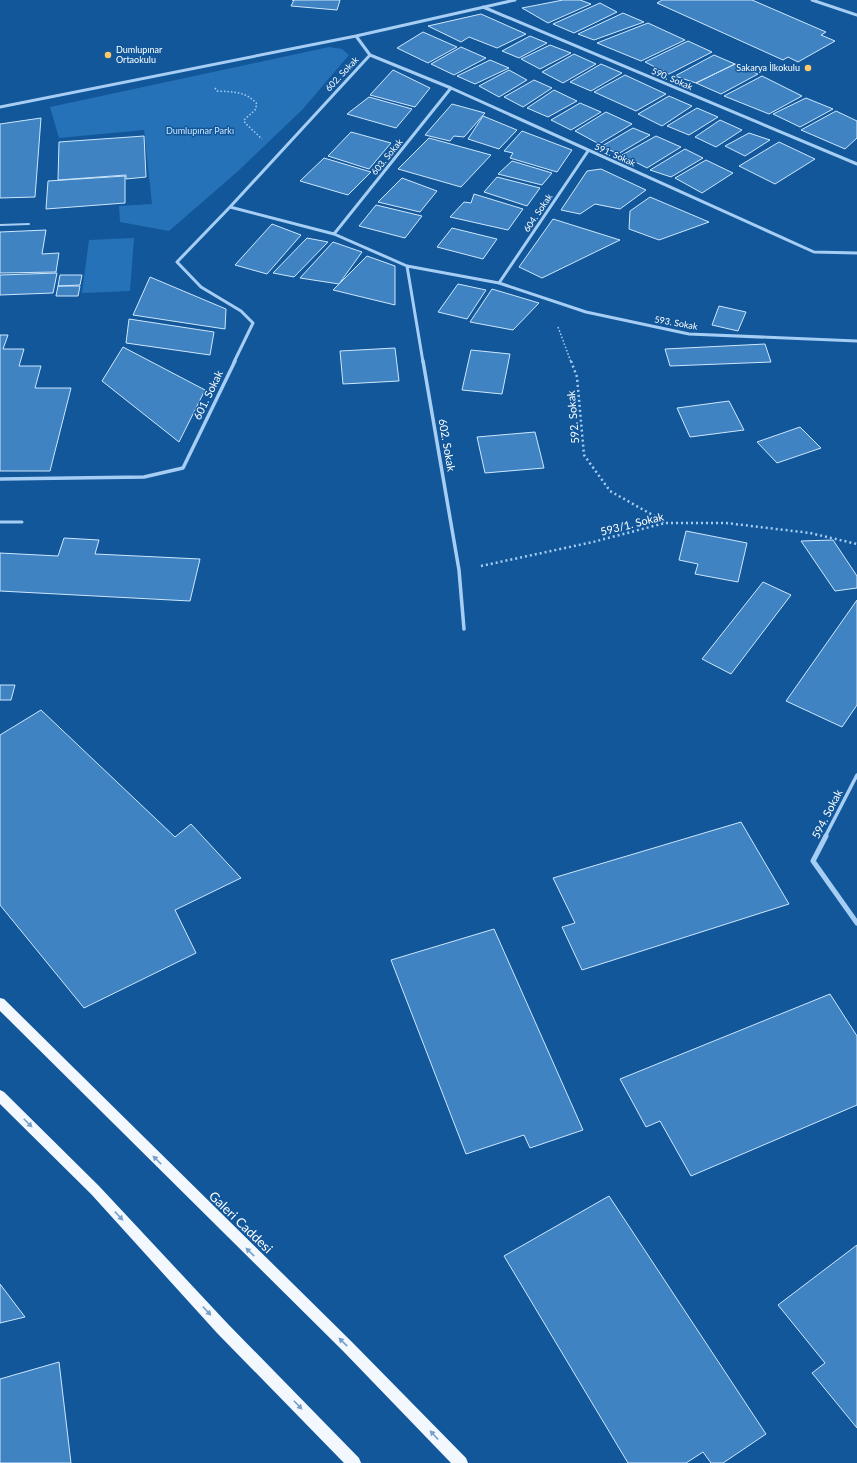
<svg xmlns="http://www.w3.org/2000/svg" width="857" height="1463" viewBox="0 0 857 1463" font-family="Lato,sans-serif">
<rect width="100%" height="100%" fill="#12579a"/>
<path fill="#2572b8" d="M329,47l13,2 7,6 -47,55 -65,62 -68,59 -49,-9 -1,-16 33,-2 -8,-74 -85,8 -9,-31z
M134,238l-4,53 -48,2 7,-53z"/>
<path fill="#3f83c3" stroke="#cee7fd" d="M292,0h48l-3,10 -46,-4 3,-6z
M563,0h17l11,4 -43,19 -26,-15z
M662,0h90l74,32 -5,3 14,6 -37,21 -10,-5 -5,3 -126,-57z
M600,3l17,9 -43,21 -21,-9z
M623,13l21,9 -50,18 -16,-6z
M481,14l45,20 -29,14 -28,-11 -8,5 -33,-16z
M648,23l37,17 -44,21 -44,-18z
M423,32l34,15 -29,16 -31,-15z
M530,36l17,7 -28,15 -17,-7z
M688,41l24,11 -43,22 -24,-12z
M550,45l21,8 -31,16 -19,-10z
M461,47l25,11 -32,17 -23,-11z
M574,54l22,10 -33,19 -21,-11z
M714,55l21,9 -39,19 -21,-7z
M490,60l19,8 -34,16 -18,-8z
M601,64l21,9 -31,18 -21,-9z
M735,64l23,10 -37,20 -25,-11z
M393,70l37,18 -15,19 -45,-12z
M509,70l18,10 -28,17 -20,-11z
M625,75l41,19 -30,17 -42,-19z
M762,76l40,20 -33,18 -45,-18z
M534,80l18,8 -29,19 -19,-10z
M554,90l23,11 -29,16 -21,-9z
M669,96l23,10 -30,20 -24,-12z
M369,97l43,12 -16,19 -49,-14z
M806,98l27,11 -33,18 -27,-13z
M580,103l21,9 -30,18 -20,-10z
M452,104l33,9 -21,24 -10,-1 -4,5 -25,-6z
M697,108l21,9 -29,18 -22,-9z
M836,111l21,10v17l-12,11 -44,-19z
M606,112l26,12 -33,20 -24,-13z
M483,116l34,14 -18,19 -31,-10z
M41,118l-6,79 -35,1v-74z
M720,120l22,10 -26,17 -21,-10z
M633,128l17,7 -32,19 -16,-8z
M522,131l50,19 -15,22 -47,-14 3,-5 -9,-2z
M351,132l40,11 -22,26 -41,-13z
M749,133l21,7 -25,16 -20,-10z
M144,136l2,41 -20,2v-4l-68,5 1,-38z
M656,136l25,11 -34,21 -25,-13z
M429,138l62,17 -30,32 -63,-18z
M779,142l36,17 -40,25 -36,-18z
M685,149l18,9 -32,19 -21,-7z
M324,158l47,14 -23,23 -48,-14z
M706,160l27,13 -31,20 -27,-15z
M512,161l40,12 -10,12 -44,-11z
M601,169l45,21 -26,19 -25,-5 -15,10 -19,-4 26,-39z
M125,176v27l-79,6 2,-28z
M497,177l43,11 -13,18 -43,-14z
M402,178l35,13 -17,21 -42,-10z
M474,194l49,15 -15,21 -58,-13 14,-15 7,1z
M650,197l59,25 -50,18 -30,-11 1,-18z
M376,205l46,11 -17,22 -46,-12z
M553,219l67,21 -78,38 -23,-11z
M272,224l29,11 -34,39 -32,-9z
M452,228l45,11 -14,20 -46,-12z
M46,230l-4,24 17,-1 -3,19 -56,1v-41z
M307,238l21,4 -34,35 -21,-4z
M333,242l29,10 -23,32 -39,-6z
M367,256l28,10v39l-62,-15z
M57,273l-4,20 -53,2v-20z
M60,275h22l-2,10 -22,1z
M150,277l76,32 -1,20 -92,-14z
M458,284l28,6 -19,29 -29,-7z
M58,286h22l-2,10h-22z
M492,289l47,14 -26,27 -43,-8z
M719,306l27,6 -8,19 -26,-6z
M129,319l85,13 -4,23 -84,-12z
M0,335h8l-5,14h21l-5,17h22l-6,22h36l-21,83h-50z
M765,344l6,18 -101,4 -5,-17z
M123,347l82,43 -26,52 -77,-61z
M395,348l4,33 -56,3 -3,-33z
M471,350l39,4 -8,40 -40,-4z
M729,401l15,29 -54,7 -13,-29z
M800,427l21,21 -44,15 -20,-21z
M535,432l9,36 -59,5 -8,-36z
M686,531l61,12 -9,39 -43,-8 3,-10 -19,-4z
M64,538l35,2 -4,14 105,5 -10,42 -190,-10v-38l58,3z
M833,540l24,36v12l-22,3 -34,-50z
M763,582l28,13 -60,79 -29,-15z
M857,600v105l-15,22 -56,-26z
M0,685h15l-4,15h-11z
M41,710l134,127 16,-13 50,54 -66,32 21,43 -112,55 -84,-103v-170z
M741,822l48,82 -207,66 -20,-43 13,-4 -22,-45z
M494,929l89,201 -53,18 -6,-13 -58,19 -75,-194z
M830,994l27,42v69l-166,71 -31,-55 -14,6 -26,-48z
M609,1196l157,238 -43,29h-12l-8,-11 -17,11h-58l-124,-207z
M857,1245v183l-45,-55 13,-10 -47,-58z
M0,1284l25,33 -25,6z
M59,1362l12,101h-71v-84z"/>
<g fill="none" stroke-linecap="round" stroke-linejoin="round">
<path stroke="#a6cef4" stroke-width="1.5" stroke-dasharray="1.5 2" stroke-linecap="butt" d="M215,88l2,3c16,1 29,0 40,13l-2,6 -11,10 1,3 17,16
M558,327l13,35"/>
<path stroke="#a6cef4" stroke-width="2.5" stroke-dasharray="2 3" stroke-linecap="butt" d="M571,361l6,16 7,78 26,36 55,31
M481,566l112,-24 72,-19h61l84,10 47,11"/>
<path stroke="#a6cef4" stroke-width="2" d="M0,225l29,-1"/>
<path stroke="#a6cef4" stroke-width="3" d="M0,522h22"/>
<path stroke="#a6cef4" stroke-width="3" d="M812,0l45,15
M483,7l374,157
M370,55l81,33 363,164 43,1
M0,107l356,-71 159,-36
M230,207l104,27 73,32 92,17 87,29 103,22 168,7
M334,234l117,-146
M407,266l16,96
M499,283l89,-132
M234,362l19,-39 -12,-12 -40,-24 -24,-25 53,-55 140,-152 -14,-19"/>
<path stroke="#a6cef4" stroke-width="3.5" d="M423,361l36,209 5,59
M0,479l144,-2 39,-9 52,-107
M825,837l32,-62"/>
<path stroke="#a6cef4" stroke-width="5" d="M826,836l-13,25 44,62"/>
<path fill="#f3f8ff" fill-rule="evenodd" d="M0,998l4,1 348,343 114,116 2,5h-17l-108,-112 -343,-340z
M0,1090l4,2 95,94 128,137 132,135 2,5h-17l-127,-130 -126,-139 -91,-90z"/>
</g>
<defs><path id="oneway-solid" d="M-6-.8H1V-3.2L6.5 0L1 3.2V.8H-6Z"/></defs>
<g fill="#779fc7">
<use href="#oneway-solid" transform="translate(28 1123) rotate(45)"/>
<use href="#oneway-solid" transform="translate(157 1160) rotate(-135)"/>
<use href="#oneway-solid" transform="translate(119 1216) rotate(47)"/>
<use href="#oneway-solid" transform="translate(250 1252) rotate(-136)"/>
<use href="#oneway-solid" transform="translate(207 1311) rotate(47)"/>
<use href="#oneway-solid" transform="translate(343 1342) rotate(-136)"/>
<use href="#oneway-solid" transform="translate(298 1405) rotate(46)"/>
<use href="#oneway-solid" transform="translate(434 1435) rotate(-133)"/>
</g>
<g fill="#ffc969" stroke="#12579a" stroke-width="1.5">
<circle cx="108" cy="55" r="4"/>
<circle cx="808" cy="68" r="4"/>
</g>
<g text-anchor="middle" stroke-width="3" stroke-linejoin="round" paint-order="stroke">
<g font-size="9" fill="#fff" stroke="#12579a" text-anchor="start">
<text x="116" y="53">Dumlupınar<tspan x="116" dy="10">Ortaokulu</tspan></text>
<text x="800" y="71" text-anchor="end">Sakarya İlkokulu</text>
</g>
<g font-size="9" fill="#fff" stroke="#12579a">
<text transform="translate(342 74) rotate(-47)" y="3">602. Sokak</text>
<text transform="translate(672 79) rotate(23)" y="3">590. Sokak</text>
<text transform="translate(615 155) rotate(24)" y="3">591. Sokak</text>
<text transform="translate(387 157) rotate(-51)" y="3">603. Sokak</text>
<text transform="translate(538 213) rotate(-56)" y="3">604. Sokak</text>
<text transform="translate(676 323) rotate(10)" y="3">593. Sokak</text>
</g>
<g font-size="9" fill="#cee7fd" stroke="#12579a">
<text x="200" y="134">Dumlupınar Parkı</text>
</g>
<g font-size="11" fill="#fff" stroke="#12579a">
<text transform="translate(208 395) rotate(-64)" y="4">601. Sokak</text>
<text transform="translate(573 417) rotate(-95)" y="4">592. Sokak</text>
<text transform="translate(447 445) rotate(80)" y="4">602. Sokak</text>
<text transform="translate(632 524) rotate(-14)" y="4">593/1. Sokak</text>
<text transform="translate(827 814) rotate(-63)" y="4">594. Sokak</text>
</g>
<g font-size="13" fill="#fff" stroke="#12579a">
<text transform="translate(241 1222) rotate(44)" y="5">Galeri Caddesi</text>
</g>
</g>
</svg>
